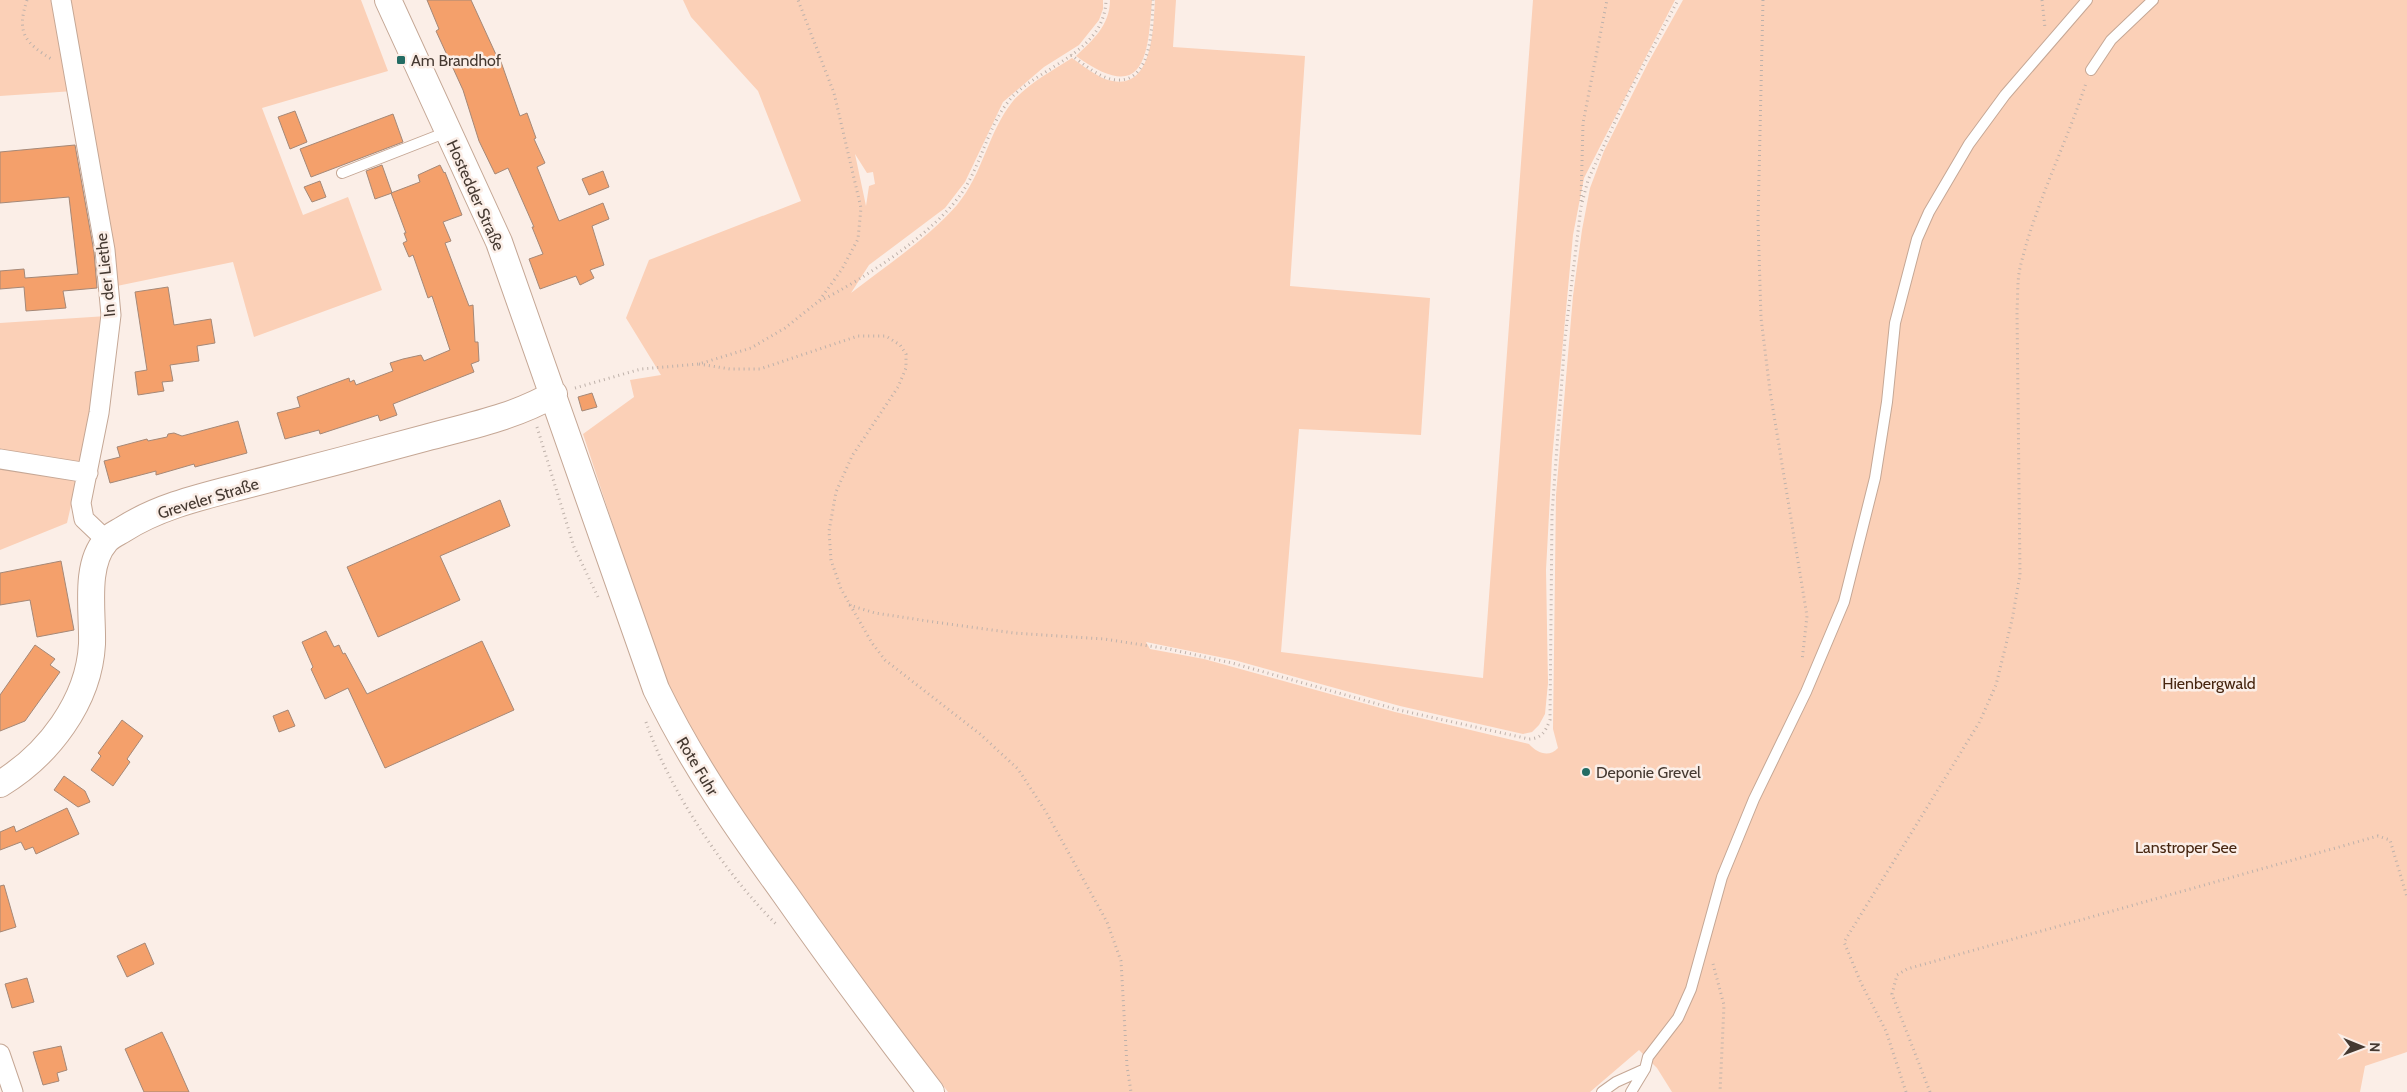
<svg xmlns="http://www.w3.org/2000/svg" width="2407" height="1092" viewBox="0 0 2407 1092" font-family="Cabin,sans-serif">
<rect width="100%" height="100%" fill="#fbeee7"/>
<path fill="#fbd0b7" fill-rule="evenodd" d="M0,0h57l6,68 8,2 3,21 -74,5z
M66,0h295l27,71 -126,37 41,107 45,-18 34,93 -128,47 -21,-75 -121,25z
M683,0h420v9l-4,11 -20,25 -35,22 -41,35 -38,80 -20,26 -76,57 -18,28c35,-27 77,-55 106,-88 26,-31 31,-73 56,-104 16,-18 39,-30 59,-43 10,7 21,16 33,21 48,17 48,-49 50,-79h21l-3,47 132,9 -15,230 140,12 -9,137 -122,-6 -18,223 202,26 50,-678h142l-91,178 -11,57 -21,224 -6,111 2,113 -3,31 -6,11 -7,7 -9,2 -123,-28 -166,-46 -88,-18 4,7 54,10 191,53 134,32c8,9 20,14 29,4l-5,-19 3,-234 17,-199 9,-66 8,-42 14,-37 44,-88 35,-63h470c-19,18 -59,51 -64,77l21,-34 45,-43h252v1052l-42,14 -5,26h-688l-15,-24 -18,-18 -49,42h-642l-98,-128 -88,-123 -45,-65 -23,-38 -35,-73 -76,-231 51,-37 -4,-17 31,-5 -35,-57 23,-58 152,-59 -43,-110 -67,-74zM855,154l12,19 6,-1 2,12 -6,2 -3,20z
M1110,0h42c-4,58 -8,105 -76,56 17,-16 34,-31 34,-56z
M107,316l-15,97 -25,110 -67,27v-227z"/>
<path fill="#f4a06b" stroke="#a58877" d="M427,0h44l27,59h2l20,57 7,-3 9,25 -2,1 11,24 -8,4 22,54 44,-18 6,16 -17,7 12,39 -14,5 4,8 -14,7 -4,-9 -36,13 -11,-30 14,-5 -11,-27h2l-26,-59 -13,6 -16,-33 -16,-51 -27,-59 3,-2z
M295,111l12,31 -17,7 -12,-32z
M393,114l10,28 -92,35 -11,-28z
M75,145l19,107 3,36 -34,3 3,17 -40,3 -2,-24 -24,2v-18l24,-2 1,9 53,-4 -9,-77 -69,6v-51z
M382,165l10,28 -17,6 -9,-28z
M440,165l4,8 1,-1 17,43 -19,7 8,19 -6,2 24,63 4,-1 2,37h3l1,19 -8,3 3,8 -81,32 4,11 -17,6 -2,-6 -58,19 -1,-4 -34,9 -8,-26 23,-6 -3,-10 52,-19 1,4 4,-2 2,5 37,-14 -3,-8 13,-4 18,-4 3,6 26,-11 -18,-54 -4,2 -15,-43 -4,2 -6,-14 4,-2 -3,-8h2l-15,-40 29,-11 -2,-7z
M603,171l6,16 -20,8 -7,-16z
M320,181l6,16 -14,5 -8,-15z
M168,287l6,38 37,-6 4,24 -18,3 2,15 -29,4 3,16 -11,1 2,9 -26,4 -3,-23 12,-2 -12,-78z
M592,393l5,14 -15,4 -4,-14z
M238,421l9,32 -52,14 -1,-3 -38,11v-4l-46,12 -6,-22 16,-4 -3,-10 30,-8 1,2 19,-4 1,-3 6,-1 8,3z
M500,500l10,26 -70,30 20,44 -82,37 -31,-70z
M61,561l13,69 -37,7 -7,-37 -30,5v-32z
M326,631l8,16 5,-2 4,9 2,-1 22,41 115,-53 32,69 -129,58 -37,-80 -23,11 -14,-30 2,-2 -11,-25z
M35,645l20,14 -5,6 10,7 -35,49 -25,10v-36z
M288,710l7,16 -16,6 -6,-16z
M122,720l21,16 -16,23 3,3 -17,24 -22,-16 10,-14 -3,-3z
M64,776l21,15 5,11 -12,5 -24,-17z
M67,808l12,26 -43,20 -3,-7 -8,3 -4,-8 -21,8v-18l14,-6 2,6z
M4,885l12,42 -16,5v-46z
M145,943l9,21 -27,13 -10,-21z
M27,978l7,24 -22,6 -7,-24z
M162,1032l8,17 19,43h-45l-19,-43z
M61,1046l6,24 -10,3 2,8 -16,4 -10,-33z"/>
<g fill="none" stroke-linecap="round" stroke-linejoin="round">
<defs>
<path id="lane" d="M2091,70l20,-30 42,-40
M342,173l105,-41
M1602,1092l14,-10 29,-13
M1631,1092l14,-23 3,-12 30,-39 13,-29 31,-112 32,-78 52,-107 38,-90 31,-124 12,-76 8,-79 22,-84 12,-27 40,-68 36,-49 82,-95"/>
<path id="street" d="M61,0l44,250 6,65 -12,98 -18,90 3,16 22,21
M0,459l88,14
M0,1054l13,38"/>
<path id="secondary" d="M388,0l111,242 157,447c36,74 81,139 129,205 47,67 96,133 146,198
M0,784c48,-29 89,-82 92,-140 1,-31 -8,-79 14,-103 4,-5 11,-8 16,-11 34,-22 74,-32 113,-42 63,-16 127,-33 190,-50 44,-12 90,-21 129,-44"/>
</defs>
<use href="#lane" stroke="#c5a795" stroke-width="12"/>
<use href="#street" stroke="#c5a795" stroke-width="21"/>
<use href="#secondary" stroke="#c5a795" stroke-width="28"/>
<path stroke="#beb1aa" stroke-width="3" stroke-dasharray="1 4" stroke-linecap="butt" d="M27,0c-11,33 -2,43 26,60
M1763,0l-5,221 3,97 9,73 37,225 -5,45
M2042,0l3,28
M1071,55c13,9 30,25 47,25 35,1 34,-57 35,-80
M1581,201l2,-78 24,-123
M820,301c44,-22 116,-69 143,-110 20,-30 26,-71 52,-97 31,-29 90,-44 91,-94
M699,364l31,5h30l98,-33h28l14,9 6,9v14l-8,19 -46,69 -16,36 -7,39 2,29 10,29 31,54 13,17 95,74 38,35 28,43 61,110 14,39 6,105 4,26
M575,388l66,-19 58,-5 52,-16 34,-20 34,-27 23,-32 16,-30 3,-31 -27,-115 -36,-93
M537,427l37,120 24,50
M849,605l26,8 59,9 80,11 90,6 65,10 63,14 167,47 130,29c13,-1 16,-7 21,-19l2,-206 13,-176 16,-131 7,-27 38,-82 52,-98
M646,722c23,68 80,153 131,203
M1713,964l11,41 -4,87
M1906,1092l-20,-61 -25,-48 -17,-41 135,-219 17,-38 16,-65 8,-45 -3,-265c1,-13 0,-29 3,-42 15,-64 46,-123 66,-185
M1930,1092l-38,-98 5,-19 10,-6 471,-133 12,4 17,57"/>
<use href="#lane" stroke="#fff" stroke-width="10"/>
<use href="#street" stroke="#fff" stroke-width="19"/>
<use href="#secondary" stroke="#fff" stroke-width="26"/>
</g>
<g fill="#236c64" stroke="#fbeee7" stroke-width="2">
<rect x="396" y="55" width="10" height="10" rx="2.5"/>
<circle cx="1586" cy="772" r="5"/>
</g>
<g text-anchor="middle" stroke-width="5" stroke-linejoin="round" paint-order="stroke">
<g font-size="16" fill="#453931" stroke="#fbeee7" text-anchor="start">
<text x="411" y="66">Am Brandhof</text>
<text x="1596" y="778">Deponie Grevel</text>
</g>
<g font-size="16" fill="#453931" stroke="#fbeee7">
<text transform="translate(476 195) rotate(66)" y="6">Hostedder Straße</text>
<text transform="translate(105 275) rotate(-96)" y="6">In der Liethe</text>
<text transform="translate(208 498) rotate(-17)" y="6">Greveler Straße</text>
<text transform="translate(698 766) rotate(59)" y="6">Rote Fuhr</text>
</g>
<g font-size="16" fill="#472610" stroke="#fbeee7">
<text x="2209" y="689">Hienbergwald</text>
<text x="2186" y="853">Lanstroper See</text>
</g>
</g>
<g transform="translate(2362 1047) rotate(91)" stroke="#fbeee7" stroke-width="4" paint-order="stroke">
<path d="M0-4L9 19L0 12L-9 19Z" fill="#453931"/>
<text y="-8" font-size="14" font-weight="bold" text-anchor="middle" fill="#453931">N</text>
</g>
</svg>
